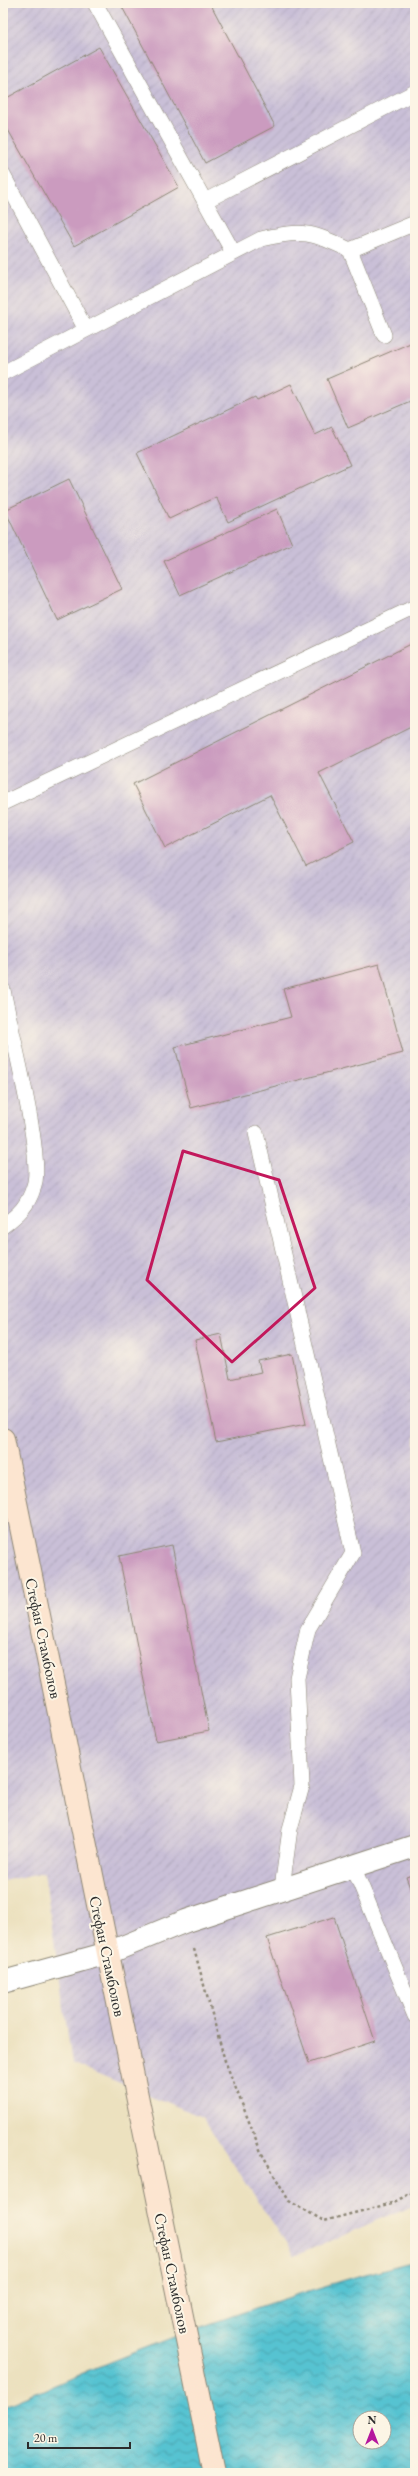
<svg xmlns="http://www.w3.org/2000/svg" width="418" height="2476" viewBox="0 0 418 2476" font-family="'EB Garamond',serif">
<defs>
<pattern id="industrial-furrows" width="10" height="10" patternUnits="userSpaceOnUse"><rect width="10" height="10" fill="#c9bfd7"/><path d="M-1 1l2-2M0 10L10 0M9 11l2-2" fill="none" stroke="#ada4b9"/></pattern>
<pattern id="water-waves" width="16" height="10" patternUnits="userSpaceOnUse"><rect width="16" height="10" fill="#57c3d1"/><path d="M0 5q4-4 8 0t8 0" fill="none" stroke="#489faa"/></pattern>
</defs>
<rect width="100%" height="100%" fill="#fcf5e5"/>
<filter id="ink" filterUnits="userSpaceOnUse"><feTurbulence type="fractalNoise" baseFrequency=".025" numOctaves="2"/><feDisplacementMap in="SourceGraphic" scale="8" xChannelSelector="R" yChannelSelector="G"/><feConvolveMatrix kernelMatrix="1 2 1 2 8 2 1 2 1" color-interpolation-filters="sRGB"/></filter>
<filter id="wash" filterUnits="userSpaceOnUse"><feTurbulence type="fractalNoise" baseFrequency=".012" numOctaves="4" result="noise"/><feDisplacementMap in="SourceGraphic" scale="16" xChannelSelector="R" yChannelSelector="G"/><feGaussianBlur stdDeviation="0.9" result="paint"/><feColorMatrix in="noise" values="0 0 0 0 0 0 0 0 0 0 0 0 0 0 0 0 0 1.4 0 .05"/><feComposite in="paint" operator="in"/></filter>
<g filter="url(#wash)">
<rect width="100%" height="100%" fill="#ece1bf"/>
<path fill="url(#industrial-furrows)" d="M3,3h412v2201l-120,52 -93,-139 -130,-54 -28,-191 -41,9z"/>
<path fill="url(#water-waves)" stroke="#41777e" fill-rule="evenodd" d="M415,2261v212h-412v-66c44,-18 87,-38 132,-55 91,-36 185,-67 280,-91zM360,2418h24v24h-24z"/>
<g id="blocks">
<path fill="#cb9bbf" d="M120,3h90l65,123 -70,37z
M99,47l80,140 -105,59 -71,-125v-21z
M415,341v58l-67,29 -21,-49z
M291,384l24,51 17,-8 18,38 -122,57 -12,-25 -47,22 -32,-66 118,-56 2,3z
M69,479l53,110 -65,31 -52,-110z
M277,509l15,35 -112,51 -16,-34z
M415,642v83l-96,48 35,69 -48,24 -36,-71 -105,53 -32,-64z
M379,964l24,89 -212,55 -16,-61 116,-30 -8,-28z
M221,1334l9,45 31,-7 -3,-11 34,-7 14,70 -90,18 -21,-102z
M172,1545l37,186 -53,10 -37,-185z
M415,1874v28l-9,-25z
M334,1917l41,124 -66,22 -42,-125z"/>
</g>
</g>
<g filter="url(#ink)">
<use href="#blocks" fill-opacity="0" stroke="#8c8675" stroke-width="1"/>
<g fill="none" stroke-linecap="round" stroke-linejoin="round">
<defs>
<path id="lane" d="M95,3l138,249
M3,175l82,153
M205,201l210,-109
M350,250l34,85
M3,373l258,-134c43,-10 50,-7 89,11l65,-27
M3,803l412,-196
M3,990c7,37 41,167 31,196 -6,20 -15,28 -31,40
M256,1133l97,420 -45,76 -11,49 5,108 -12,43 -8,59
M353,1866l62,150"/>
<path id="street" d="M3,1982l105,-29 78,-32 229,-75"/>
<path id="secondary" d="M3,1439l211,1034"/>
</defs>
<use href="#lane" stroke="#8c8675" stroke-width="16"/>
<use href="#street" stroke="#8c8675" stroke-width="24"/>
<use href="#secondary" stroke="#8c8675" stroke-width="24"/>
<path stroke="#8c8675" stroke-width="2.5" stroke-dasharray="3 3" stroke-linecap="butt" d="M194,1949l31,112 36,91 28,49 35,20 68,-18 23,-12"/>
<use href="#lane" stroke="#fff" stroke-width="15"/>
<use href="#street" stroke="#fff" stroke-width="22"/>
<use href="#secondary" stroke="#fce5d0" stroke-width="22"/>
</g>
</g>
<path fill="none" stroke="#c2185b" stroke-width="3" stroke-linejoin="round" d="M183,1151l96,29 36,108 -83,74 -85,-82z"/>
<g text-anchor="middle" stroke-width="4" stroke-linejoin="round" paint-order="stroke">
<g font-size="16" fill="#2b2b2b" stroke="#fcf5e5">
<text transform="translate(44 1638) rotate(78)" y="6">Стефан Стамболов</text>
<text transform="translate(108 1956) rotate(78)" y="6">Стефан Стамболов</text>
<text transform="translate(173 2273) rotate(78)" y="6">Стефан Стамболов</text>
</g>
</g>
<rect width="418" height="2476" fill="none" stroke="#fcf5e5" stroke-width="16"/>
<g transform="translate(372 2430)"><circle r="19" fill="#fcf5e5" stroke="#a8a49b"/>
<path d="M0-3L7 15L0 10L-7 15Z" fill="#b5179e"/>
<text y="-6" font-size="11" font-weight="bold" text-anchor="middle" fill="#2b2b2b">N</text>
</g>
<path d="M28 2442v6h102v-6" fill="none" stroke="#2b2b2b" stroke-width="2"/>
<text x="34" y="2442" font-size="12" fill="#2b2b2b" stroke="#fcf5e5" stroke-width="3" paint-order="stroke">20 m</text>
</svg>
